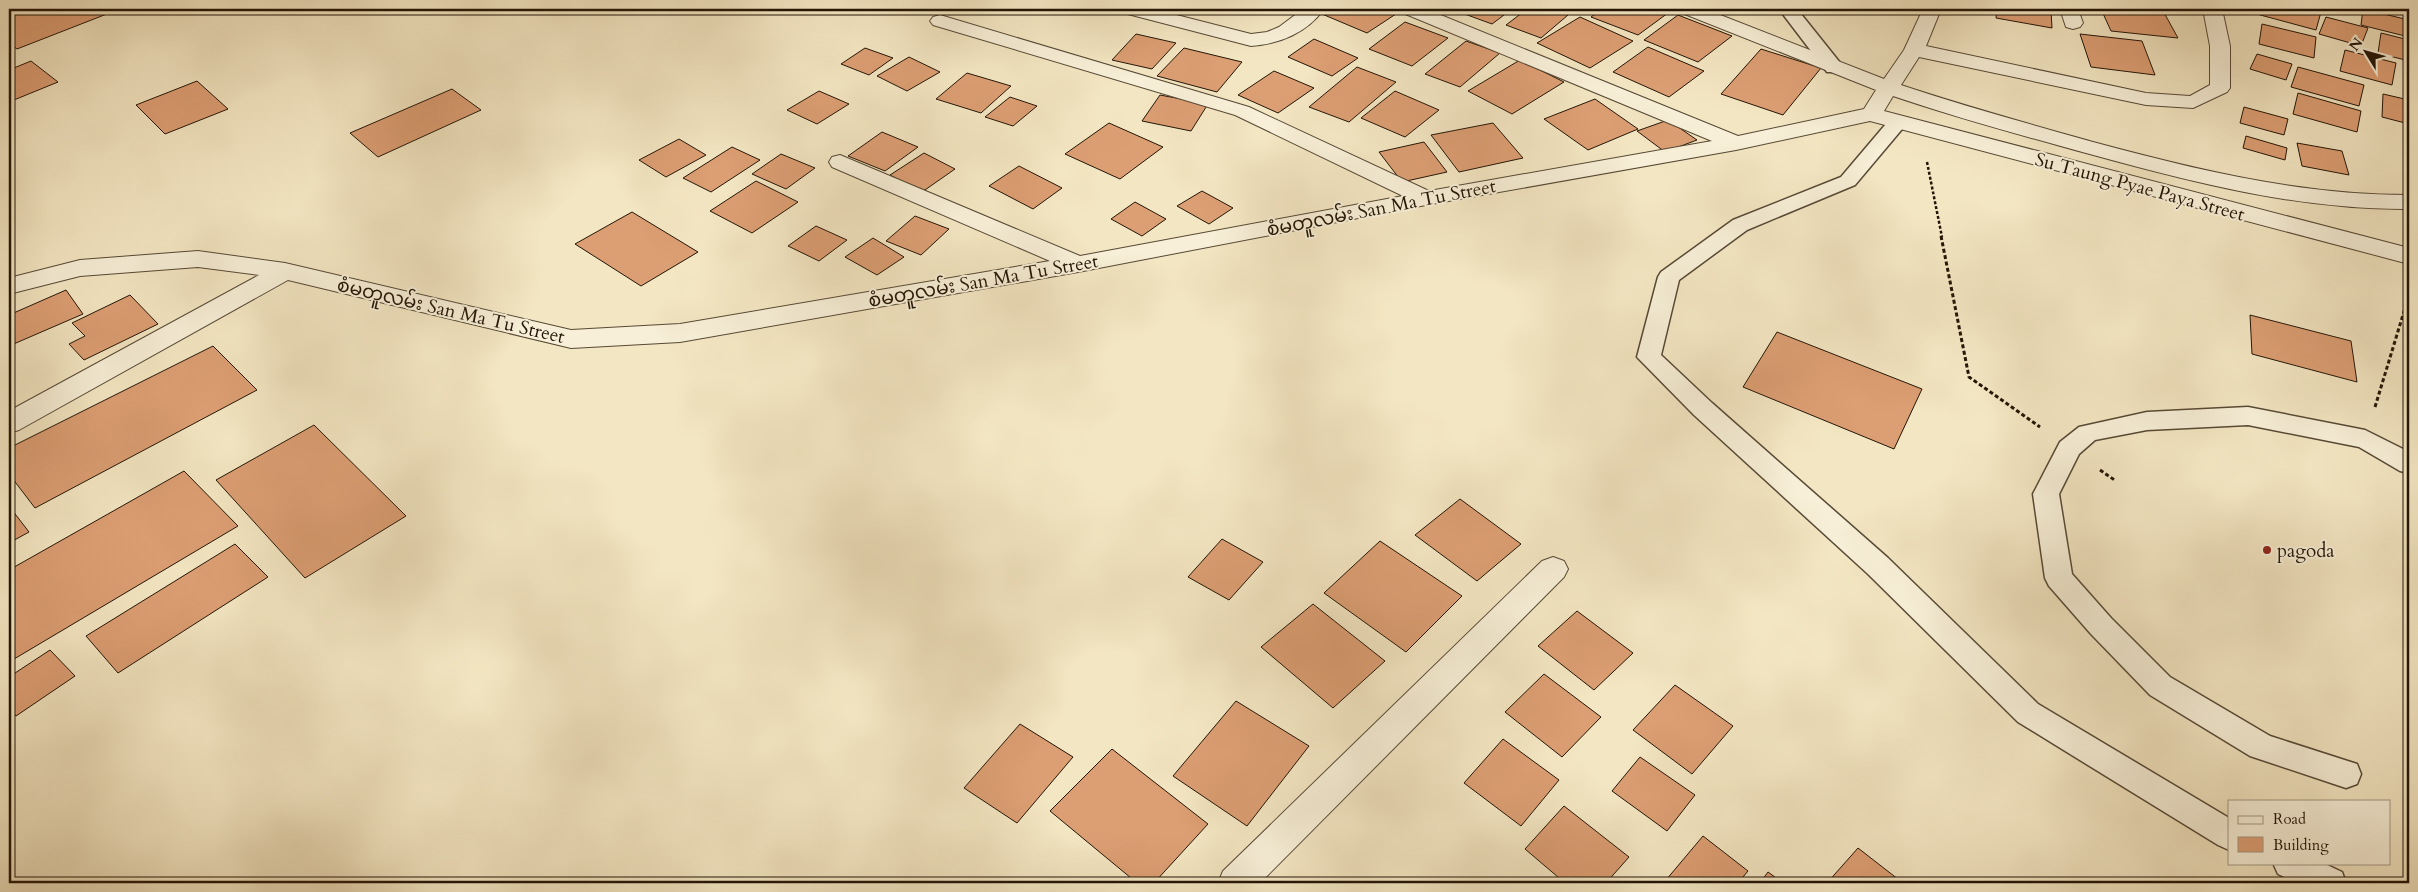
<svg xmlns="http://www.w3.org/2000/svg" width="2418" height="892" viewBox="0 0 2418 892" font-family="Cardo,'Noto Sans Myanmar',serif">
<rect width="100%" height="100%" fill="#f3e6c2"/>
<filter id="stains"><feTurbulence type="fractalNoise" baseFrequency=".004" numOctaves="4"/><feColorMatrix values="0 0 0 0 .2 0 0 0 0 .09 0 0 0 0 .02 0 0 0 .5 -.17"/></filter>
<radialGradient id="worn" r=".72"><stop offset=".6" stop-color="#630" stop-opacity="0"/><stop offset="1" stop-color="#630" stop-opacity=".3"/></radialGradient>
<path fill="#dc9e73" stroke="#231506" d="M9,9h105l3,1 -100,39 -8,-6z
M1330,9h68l4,1 -35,23 -45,-19z
M1451,9h61l-20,15z
M1527,9h23l18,6 -27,23 -35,-13z
M1602,9h56l10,4 -30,22 -47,-18z
M1997,9l54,2 1,17 -56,-10z
M2101,9h61l16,29 -67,-7z
M2238,9h71l12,3 -5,18z
M2363,9l46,11v17l-48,-12z
M1678,15l54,21 -34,26 -54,-22z
M1580,17l53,24 -43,27 -53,-25z
M2326,17l42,11 -7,18 -42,-12z
M1405,22l43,16 -36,28 -43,-17z
M2262,24l54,13 -2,21 -55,-14z
M2381,33l28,7v21l-31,-8z
M1136,34l40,9 -24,26 -40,-9z
M2080,34l62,7 13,34 -64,-8z
M1314,39l44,19 -26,18 -44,-19z
M1466,41l34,12 -40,34 -35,-13z
M1648,47l56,24 -35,26 -56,-25z
M865,48l28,10 -24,17 -28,-11z
M1184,48l58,14 -25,30 -60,-16z
M1761,49l60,19 -38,47 -62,-21z
M2345,50l51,13 -4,22 -52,-14z
M2257,54l35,10 -6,16 -36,-11z
M909,57l31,15 -33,19 -30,-15z
M1520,60l44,22 -52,32 -44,-23z
M31,61l27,21 -49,20v-32z
M1357,67l39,15 -47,40 -40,-15z
M2298,67l66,18 -5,21 -68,-19z
M1274,71l40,17 -36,25 -40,-18z
M967,73l44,13 -30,27 -45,-14z
M197,81l31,28 -63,25 -29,-29z
M452,89l29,21 -103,47 -28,-24z
M819,91l30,13 -32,20 -30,-14z
M1395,91l44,19 -34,27 -44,-19z
M2298,93l63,18 -4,21 -64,-18z
M2383,94l26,6v24l-27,-7z
M1160,95l48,9 -17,27 -49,-10z
M1010,97l27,9 -24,20 -28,-9z
M1595,99l43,30 -50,21 -44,-31z
M2244,107l44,12 -4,16 -44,-12z
M1668,120l29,20 -32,12 -28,-21z
M1109,123l54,24 -43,32 -55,-25z
M1493,123l30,35 -64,14 -28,-37z
M882,132l36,15 -33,24 -37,-15z
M2246,136l41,12 -2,12 -42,-12z
M679,139l27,16 -40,22 -27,-17z
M1424,142l23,30 -45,10 -23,-30z
M2297,143l45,8 7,24 -47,-9z
M732,147l28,13 -49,32 -28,-14z
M924,153l31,16 -33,23 -32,-17z
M781,154l34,14 -29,21 -34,-15z
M1019,166l43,22 -29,21 -44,-23z
M756,181l42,21 -46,31 -42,-22z
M1202,191l31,17 -24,16 -32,-18z
M1135,202l31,17 -24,17 -31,-17z
M632,212l66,40 -57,34 -66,-42z
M915,216l34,13 -28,26 -35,-14z
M816,226l31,14 -28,21 -31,-15z
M873,238l31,19 -27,18 -32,-18z
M66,290l17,24 -74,32v-31z
M130,295l28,29 -74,36 -15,-16 16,-8 -13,-13z
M2250,315l101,26 6,41 -105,-28z
M1777,332l145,57 -28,60 -151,-62z
M213,346l44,44 -222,118 -26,-34v-26z
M314,425l92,91 -101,62 -89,-98z
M184,471l54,55 -229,136v-92z
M1460,499l61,45 -44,37 -62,-46z
M9,506l20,26 -20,11z
M1222,539l41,23 -34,38 -41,-23z
M1380,541l82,55 -56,56 -82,-59z
M235,544l33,33 -150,96 -32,-37z
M1313,604l72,57 -52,47 -72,-61z
M1577,611l56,42 -39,37 -56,-44z
M50,650l25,26 -59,40 -7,-8v-31z
M1544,674l57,43 -39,40 -57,-45z
M1675,685l58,41 -41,48 -59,-44z
M1236,701l73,45 -62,80 -74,-50z
M1020,724l53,33 -56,66 -53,-35z
M1503,739l56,41 -38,46 -57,-43z
M1112,749l96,75 -54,59h-17l-87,-72z
M1640,757l55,38 -28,36 -55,-40z
M1564,806l65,51 -23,26h-41l-40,-34z
M1703,836l45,35 -10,12h-68l-4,-3z
M1858,848l45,35h-76z
M1768,872l15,11h-23z"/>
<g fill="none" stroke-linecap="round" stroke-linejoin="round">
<defs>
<path id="lane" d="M1779,9h18l44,55 2,4 -2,4h-14z
M1898,116l7,2 3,4 -53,63 -108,45 -68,50 -18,75 51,48 176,155 150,146 191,114v32l-11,-5 -200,-123 -150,-148 -174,-159 -57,-58 21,-80 3,-5 72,-52 108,-43 50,-59z
M2248,407l117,23 44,22v21l-9,-2 -41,-24 -111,-22 -101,5 -52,10 -16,14 -20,40 13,80 39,44 59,59 100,59 87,28 4,10 -4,10 -11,4 -96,-32 -100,-61 -59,-61 -42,-48 -4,-8 -12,-84 27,-52 19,-15 68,-15z
M2273,863h50l19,9 4,11h-49l-19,-9z"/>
<path id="street" d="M1121,9h32l98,25 16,-2 12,-5 24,-18h21c-17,24 -45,35 -73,37l-127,-33z
M1401,9h25l312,127 126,-27 12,-19 -194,-77 -2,-4h25l179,70 20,-29 19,-41h18l-15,37 220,47 44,3 20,-11v-39l-7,-37h19l8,37v42l-3,4 -34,16 -47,-3 -227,-48 -18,28c63,21 128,39 192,57 104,28 207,53 316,53v14c-110,1 -218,-27 -323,-56 -65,-18 -129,-35 -193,-57l-9,15 525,137v16l-539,-143 -134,29 -310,55 -348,67 -398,70 -109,6 -283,-68 -269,150 -10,3v-22l250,-136 -61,-8 -118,9 -71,18v-16l71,-18 118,-9 87,12 286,67 109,-6 370,-63 -218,-94 -3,-5 3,-5 8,-2 240,101 323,-60 -168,-81 -302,-90 -3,-4 3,-4 7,-2 309,92 180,84 283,-50 -309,-128z
M2060,9h18l5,14 -3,4 -7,2 -7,-2z
M1553,557l11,4 4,8 -4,8 -304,306h-42l5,-12 319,-310z"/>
</defs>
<use href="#lane" stroke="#574935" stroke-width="3"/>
<use href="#street" stroke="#574935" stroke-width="2"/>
<path stroke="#231506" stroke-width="2.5" stroke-dasharray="3 2" stroke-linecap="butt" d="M1927,162l15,75"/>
<path stroke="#231506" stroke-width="3" stroke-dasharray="4 2.5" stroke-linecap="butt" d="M1941,236l28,141 71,50
M2375,407l34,-112
M2100,470l16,11"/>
<use href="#lane" fill="#f7efd7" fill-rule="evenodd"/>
<use href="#street" fill="#f7efd7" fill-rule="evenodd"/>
</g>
<circle fill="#8f2418" stroke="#f7efd7" stroke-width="2" cx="2267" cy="550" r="5"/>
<g text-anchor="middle" stroke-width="4" stroke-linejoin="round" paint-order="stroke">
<g font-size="19" fill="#231506" stroke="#f7efd7">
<text transform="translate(2140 186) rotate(15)" y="7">Su Taung Pyae Paya Street</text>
<text transform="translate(1381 207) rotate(-11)" y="7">စံမတူလမ်း San Ma Tu Street</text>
<text transform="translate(983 280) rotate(-10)" y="7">စံမတူလမ်း San Ma Tu Street</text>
<text transform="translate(451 310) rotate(13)" y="7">စံမတူလမ်း San Ma Tu Street</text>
</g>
<g font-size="19" fill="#231506" stroke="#f7efd7" text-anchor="start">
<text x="2277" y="557">pagoda</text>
</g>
</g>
<rect width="2418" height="892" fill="none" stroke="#f3e6c2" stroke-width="30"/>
<rect x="10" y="10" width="2398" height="872" fill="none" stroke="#231506" stroke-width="2.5"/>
<rect x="15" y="15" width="2388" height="862" fill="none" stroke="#231506"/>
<rect x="2228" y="800" width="162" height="65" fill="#f7efd7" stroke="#a29883"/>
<rect x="2238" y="816" width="25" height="8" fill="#f7efd7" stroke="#a29883"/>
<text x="2273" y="824" font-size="15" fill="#231506">Road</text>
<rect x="2238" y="837" width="25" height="15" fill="#dc9e73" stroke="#a29883"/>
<text x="2273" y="850" font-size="15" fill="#231506">Building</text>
<g transform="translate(2366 52) rotate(307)" stroke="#f7efd7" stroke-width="4" paint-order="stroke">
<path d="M0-4L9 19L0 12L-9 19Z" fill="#231506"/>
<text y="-8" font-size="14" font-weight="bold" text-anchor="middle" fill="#231506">N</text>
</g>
<rect width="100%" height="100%" filter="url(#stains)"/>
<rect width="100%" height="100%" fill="url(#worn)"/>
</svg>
